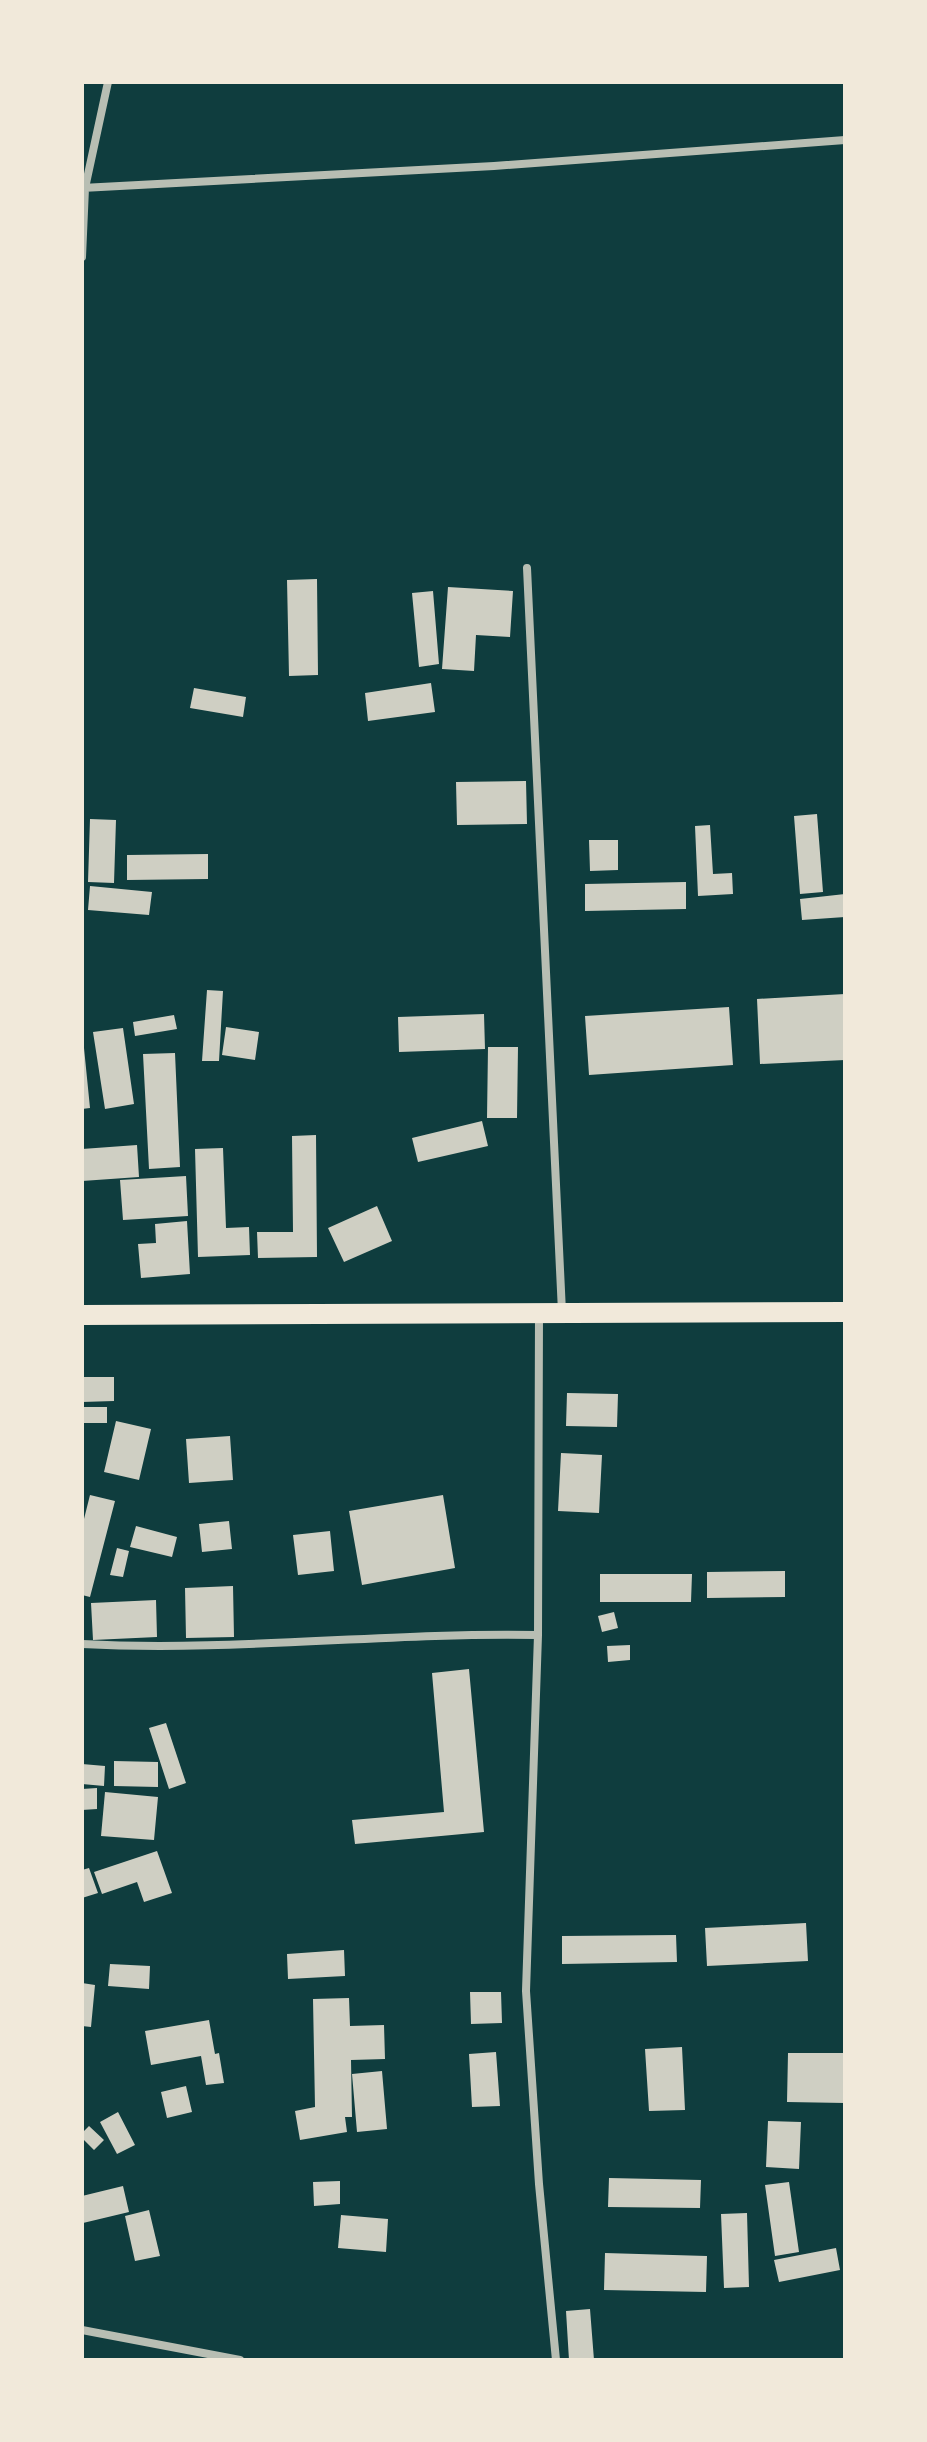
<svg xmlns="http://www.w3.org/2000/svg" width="927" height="2442" viewBox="0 0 927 2442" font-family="Bitter,serif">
<rect width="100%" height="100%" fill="#0f3d3e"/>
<path fill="#cfcfc3" d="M317,579l1,96 -29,1 -2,-96z
M448,587l65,4 -3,46 -34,-2 -2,36 -32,-2z
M433,591l6,73 -20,3 -7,-74z
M431,683l4,29 -67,9 -3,-28z
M194,688l52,9 -3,20 -53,-9z
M526,781l1,43 -70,1 -1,-43z
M817,814l6,78 -23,2 -6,-78z
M90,819l26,1 -2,63 -26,-1z
M710,825l3,49 19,-1 1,21 -35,2 -3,-70z
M589,840h29v30l-28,1z
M208,854v25l-81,1v-25z
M686,882v27l-101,2v-27z
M90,886l62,6 -3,23 -61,-5z
M845,894v23l-43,3 -2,-21z
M207,990l16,1 -4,70h-17z
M845,994v66l-85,4 -3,-65z
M729,1007l4,58 -144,10 -4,-59z
M484,1014l1,35 -86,3 -1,-35z
M174,1015l3,14 -42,7 -2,-14z
M226,1027l33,5 -4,28 -33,-5z
M123,1028l11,76 -29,5 -12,-77z
M488,1047h30l-1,71h-30z
M82,1048h2l6,60 -8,1z
M175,1053l5,114 -31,2 -6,-115z
M482,1121l6,25 -70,16 -6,-24z
M316,1135l1,122 -59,1 -1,-26h36l-1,-96z
M137,1145l2,32 -57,4v-32z
M223,1148l3,80 23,-1 1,28 -52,2 -3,-108z
M186,1176l2,40 -65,4 -3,-40z
M377,1206l15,35 -48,21 -16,-34z
M187,1221l3,53 -49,4 -3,-34 18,-1 -1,-19z
M82,1377h32v24l-32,1z
M567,1393l51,1 -1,33 -51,-1z
M82,1407h25v16h-25z
M116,1421l35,8 -12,51 -35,-8z
M230,1436l3,44 -44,3 -3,-44z
M561,1453l41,2 -3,58 -41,-2z
M90,1495l25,6 -25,96 -8,-2v-68z
M443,1495l12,73 -93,17 -13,-74z
M229,1521l3,28 -30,3 -3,-28z
M136,1526l41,11 -5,20 -42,-10z
M330,1531l4,40 -36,4 -5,-40z
M117,1548l12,3 -6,26 -13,-2z
M785,1571v26l-78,1v-26z
M600,1574h92l-1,28h-91z
M233,1586l1,51 -48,1 -1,-50z
M156,1600l1,37 -64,3 -2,-37z
M614,1612l4,16 -16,4 -4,-16z
M630,1645v15l-22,2 -1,-16z
M469,1669l15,163 -129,12 -3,-24 92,-8 -12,-139z
M166,1723l20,60 -17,6 -20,-61z
M114,1761l44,1v25l-44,-1z
M82,1764l23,2 -1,20 -22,-2z
M97,1788v21l-15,1v-21z
M105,1792l53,5 -4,43 -53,-4z
M157,1851l15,42 -28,9 -7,-20 -35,12 -8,-22z
M89,1868l9,25 -16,5v-28z
M806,1923l2,38 -101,5 -2,-38z
M676,1935l1,27 -115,2v-28z
M344,1950l1,26 -57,3 -1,-25z
M110,1964l40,2 -1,23 -41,-3z
M82,1983l13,2 -4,42 -9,-1z
M470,1992h31l1,31 -31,1z
M349,1998l1,28 34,-1 1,34 -34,1 1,57h-7l2,15 -47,8 -5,-29 20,-4 -2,-108z
M209,2020l6,34 4,-1 5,30 -18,2 -5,-29 -50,9 -6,-34z
M682,2047l3,63 -36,1 -4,-62z
M496,2052l4,54 -28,1 -3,-53z
M788,2053h57v50l-58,-1z
M382,2071l5,58 -30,3 -5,-58z
M186,2086l6,26 -25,6 -6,-26z
M118,2112l17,33 -18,9 -17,-32z
M768,2121l33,1 -2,47 -33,-2z
M89,2126l15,14 -10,10 -12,-12v-5z
M609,2178l92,2 -1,28 -92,-1z
M340,2181v23l-26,2 -1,-24z
M789,2182l10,70 -24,4 -10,-71z
M123,2186l6,26 -46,11 -1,-27z
M149,2210l11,46 -25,5 -10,-45z
M747,2213l2,74 -25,1 -3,-74z
M341,2215l47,4 -2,33 -48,-4z
M836,2248l4,22 -61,12 -5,-22z
M605,2253l102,3 -1,36 -102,-2z
M590,2309l4,51h-25l-3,-49z"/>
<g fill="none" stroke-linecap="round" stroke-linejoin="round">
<path stroke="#b8beb3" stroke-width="8" d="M82,188l412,-22 351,-26
M82,257l3,-69 23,-106
M527,568l35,744
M539,1314l-1,321 -12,356 13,193 17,176
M82,1644c152,8 304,-12 456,-9
M82,2330l158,30"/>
<path stroke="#f1e9da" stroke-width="20" d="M82,1315l763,-3"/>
</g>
<rect width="927" height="2442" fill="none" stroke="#f1e9da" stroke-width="168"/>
</svg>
